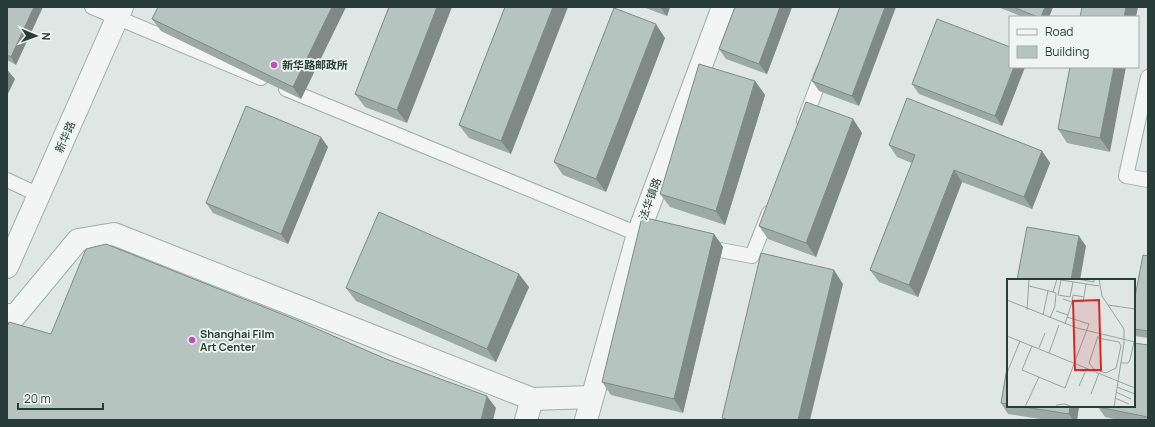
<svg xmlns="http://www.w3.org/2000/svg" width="1155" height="427" viewBox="0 0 1155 427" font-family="Manrope,'Noto Sans SC',sans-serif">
<rect width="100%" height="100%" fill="#dfe7e5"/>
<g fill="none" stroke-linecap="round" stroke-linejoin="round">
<defs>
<path id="service" d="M92,7l169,71
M1148,77l-22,99 22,4
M286,89l352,145 8,1
M804,121l19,-50
M7,180l32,15
M704,247l48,9 17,-43"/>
<path id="minor" d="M7,315l8,1 63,-76 36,-6 418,165 60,-2
M526,420l6,-21"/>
<path id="tertiary" d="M7,267l115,-260
M586,420l52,-186 85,-227"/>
</defs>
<use href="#service" stroke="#a1adaa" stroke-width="16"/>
<use href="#minor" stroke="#a1adaa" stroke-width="24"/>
<use href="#tertiary" stroke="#a1adaa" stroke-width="24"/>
<use href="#service" stroke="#f1f6f5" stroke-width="14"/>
<use href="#minor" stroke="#f1f6f5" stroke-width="22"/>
<use href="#tertiary" stroke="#f1f6f5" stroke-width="22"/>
</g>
<path fill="#9da9a5" d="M7,7l9,58 -9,-5z
M158,7h188l-45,92 -140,-68 -9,-12z
M389,7l18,116 -42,-16 -10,-13z
M505,7l6,147 -42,-16 -10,-13z
M643,7h27l-3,9z
M735,7h57l-25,67 -41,-15 -7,-10z
M840,7l19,99 -40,-15 -7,-10z
M998,7h55l-4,10h-26z
M665,38l-59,154 -43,-17 -9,-13z
M1010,67h15l-23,59 -83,-32 -7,-10z
M1070,67l40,85 -43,-9 -9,-14z
M755,81l10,14 -40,130 -55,-18 -10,-13z
M853,119l9,14 -46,124 -48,-18 -9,-13z
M889,145l153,6 8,12 -18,46 -70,-27 -44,115 -39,-15 -9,-12 42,-107 -15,-6z
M328,147l-40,97 -75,-31 -7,-10z
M714,234l9,13 -40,166 -72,-18 -9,-13z
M1148,256v82l-13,-2 -1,-1v-33z
M529,287l-33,75 -140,-61 -10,-13z
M1148,345v75h-30l-13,-3 -7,-10z
M1008,362v44h71l-2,14h-30l-39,-6 -7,-11z"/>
<path fill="#7f8986" d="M34,7h9l-27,58 -5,-8z
M332,7h14l-45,92 -8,-12z
M437,7h15l-45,116 -10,-13z
M553,7h15l-57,147 -10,-13z
M660,7h10l-3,9z
M780,7h12l-25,67 -8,-10z
M885,7h11l-37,99 -7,-10z
M1045,7h8l-4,10h-8z
M1126,7h12l-2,10h-12z
M656,24l9,14 -59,154 -10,-13z
M1014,67h11l-23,59 -7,-10z
M1114,67h12l-16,85 -10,-14z
M9,72l6,7 -8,17v-20z
M755,81l10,14 -40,130 -9,-14z
M853,119l9,14 -46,124 -10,-14z
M321,137l7,10 -40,97 -7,-10z
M1042,151l8,12 -18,46 -8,-12z
M954,170l8,12 -44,115 -9,-12z
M714,234l9,13 -40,166 -9,-14z
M1079,236l7,10 -6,34h-9z
M834,270l9,14 -33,136h-12z
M519,274l10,13 -33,75 -9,-13z
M487,396l9,12 -3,12h-12z
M1070,406h9l-2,14h-4l-4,-6z"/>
<path fill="#b6c4c0" stroke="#7f8986" d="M7,7h27l-23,50 -4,-2z
M158,7h174l-39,80 -141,-68z
M389,7h48l-40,103 -42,-16z
M505,7h48l-52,134 -42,-16z
M735,7h45l-21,57 -40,-15z
M840,7h45l-33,89 -40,-15z
M1013,7h32l-4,10h-3z
M1082,7h44l-2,10h-44z
M614,8l42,16 -60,155 -42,-17z
M937,19l73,28v20h4l-19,49 -83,-32z
M699,64l56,17 -39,130 -56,-17z
M1070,67h44l-14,71 -42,-9z
M7,71l2,1 -2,4z
M907,98l135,53 -18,46 -70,-27 -45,115 -39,-15 45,-115 -26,-10z
M806,102l47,17 -47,124 -47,-17z
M246,106l75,31 -40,97 -75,-31z
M379,212l140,62 -32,75 -141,-61z
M642,217l72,17 -40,165 -72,-17z
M1027,227l52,9 -8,44h-54z
M106,244l193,77 87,38 101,37 -6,24h-474v-93l2,-5 42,12 35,-85z
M761,253l73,17 -36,150h-69l-7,-2z
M1143,255l5,1v75l-14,-2v-27z
M1134,343l14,2v72l-50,-10v-1h36z
M1008,362v42l-7,-1z
M1018,406h52l-1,8z"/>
<g fill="#c14bc5" stroke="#eef5f3" stroke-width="1.5">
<circle cx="274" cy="65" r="4"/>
<circle cx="192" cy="340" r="4"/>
</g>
<g text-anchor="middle" stroke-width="3.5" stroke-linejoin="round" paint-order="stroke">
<g font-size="11" font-weight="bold" fill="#293d38" stroke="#eef5f3" text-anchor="start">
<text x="282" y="69">新华路邮政所</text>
<text x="200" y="338">Shanghai Film<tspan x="200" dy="13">Art Center</tspan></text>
</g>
<g font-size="11" fill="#293d38" stroke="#eef5f3">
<text transform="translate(65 137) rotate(-66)" y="4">新华路</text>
<text transform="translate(650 199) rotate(-70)" y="4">法华镇路</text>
</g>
</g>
<g transform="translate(1007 279)">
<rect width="128" height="128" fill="#dfe7e5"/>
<path fill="none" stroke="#96a3a0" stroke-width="1" d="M70,0l17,3v-3M92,0l3,17 22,33v14l-10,64M66,3l-3,15 -12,-2 3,-15 38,6M22,7l24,6 4,-13M77,18l-11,-2 -1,5 11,2 1,-5 2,-13M56,20l9,3 -7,22M0,21l70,28 58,14M101,26l27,4M20,31l2,-31M49,32l12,4M36,36l5,-24M43,39l5,-12 1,-13 -3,-1M0,57l128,52M25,67l-10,24 43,18 24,-64 -22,-7M32,69l6,-15M42,74l10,-28M114,84h7l2,-3 4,-18M87,90l12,4 10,-5 5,-22 -2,-4 -21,-4M87,90l-5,-6 9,-27M0,94l13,-32M72,107l8,-18M110,108l18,7M109,113l15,7M84,115l8,-21M108,119l14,6M49,126l9,-1 7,3M18,128l14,-30"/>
<path fill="#d62828" fill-opacity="0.15" stroke="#d62828" stroke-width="2" d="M92,21l2,70h-26l-2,-69z"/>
<rect width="128" height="128" fill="none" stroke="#293d38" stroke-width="2"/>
</g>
<rect width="1155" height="427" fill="none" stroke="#293d38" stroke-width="16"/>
<rect x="1009" y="16" width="130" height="52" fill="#eef5f3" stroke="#9faba8"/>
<rect x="1017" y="29" width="20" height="6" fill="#f1f6f5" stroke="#9faba8"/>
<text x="1045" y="36" font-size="12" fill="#293d38">Road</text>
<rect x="1017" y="46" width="20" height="12" fill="#b6c4c0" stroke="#9faba8"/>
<text x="1045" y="56" font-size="12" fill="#293d38">Building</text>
<g transform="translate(36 36) rotate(92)" stroke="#eef5f3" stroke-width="3" paint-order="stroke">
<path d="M0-3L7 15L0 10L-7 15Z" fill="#293d38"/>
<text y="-6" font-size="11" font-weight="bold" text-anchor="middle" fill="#293d38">N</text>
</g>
<path d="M18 403v6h85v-6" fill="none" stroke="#293d38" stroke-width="2"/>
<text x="24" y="403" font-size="12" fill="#293d38" stroke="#eef5f3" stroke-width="3" paint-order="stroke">20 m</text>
</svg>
